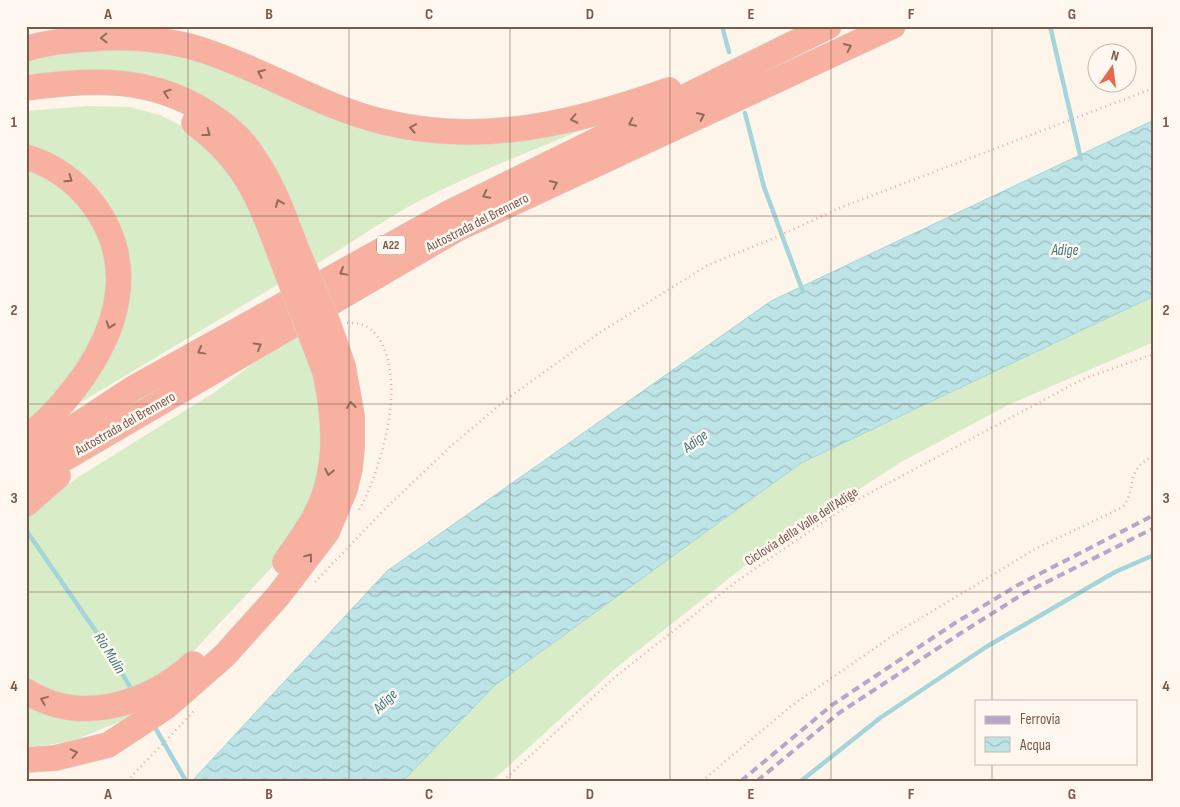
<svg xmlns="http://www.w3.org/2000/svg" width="1180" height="807" viewBox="0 0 1180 807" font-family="'Sofia Sans Condensed',sans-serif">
<defs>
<pattern id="water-waves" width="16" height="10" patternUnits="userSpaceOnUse" patternTransform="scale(1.25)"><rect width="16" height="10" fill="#bde5e8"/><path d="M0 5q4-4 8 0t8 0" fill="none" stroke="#9ebdbe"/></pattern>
</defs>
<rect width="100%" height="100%" fill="#fdf4ea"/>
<path fill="#d8ecc7" d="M163,47l192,74 245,1c-60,26 -123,49 -181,79 -36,19 -69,43 -104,64l-93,-153 -196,-34v-23z
M88,106l41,1 31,8 26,13 42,36 54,118 -216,129 19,-26 37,-139 -96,-97v-38z
M26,166l22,10 36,30 21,43 2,49 -25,67 -56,60z
M1154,296v46l-144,62 -109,58 -144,94 -141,112 -124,113h-89l92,-96 306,-222z
M293,334l16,12 15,49 1,65 -28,73 -24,33 -96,103 -24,14 -71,19 -56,-21v-166l9,-8 45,-31 135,-84z
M26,700l122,1 -15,15 -58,24 -27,5 -22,2z"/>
<path fill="url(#water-waves)" stroke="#a3d5da" d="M1154,120v176l-353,167 -306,222 -92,96h-211l195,-210 384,-270z"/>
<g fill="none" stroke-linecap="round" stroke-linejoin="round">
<path stroke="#a3d5da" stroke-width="4.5" d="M722,26l7,26
M1050,26l31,133
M745,113l19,74 39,105
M26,530l82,119 25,43
M153,724l33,57
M801,781l79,-63 106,-71 129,-75 39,-17"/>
<defs>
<path id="highway" d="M26,49c20,-7 43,-9 64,-10 38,-3 79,0 115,12 61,20 116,56 179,71 97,24 193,1 285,-32
M26,88c64,-9 123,-12 180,24 14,9 30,21 40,34 24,31 37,66 50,102
M194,123c51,38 64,73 86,131
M26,157c28,8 50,25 67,47 46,62 24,130 -19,185 -14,18 -29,35 -48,48
M26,459l106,-70 315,-175 382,-188
M26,481l431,-252 436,-203
M26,504l32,-28
M285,562c9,-13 18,-25 26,-39 28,-46 25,-100 14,-151
M26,691c54,35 122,13 167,-27
M26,760l29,-2 53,-13 29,-19 30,-20 58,-51 53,-59 49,-64 18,-43 5,-21 2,-20v-32l-9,-50"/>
</defs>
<use href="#highway" stroke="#d9d1cd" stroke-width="26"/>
<path stroke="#d9b4a3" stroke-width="2.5" stroke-dasharray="1 4" stroke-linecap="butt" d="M347,323c19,-1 28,7 36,23 21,46 -2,124 -25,166
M315,582l67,-70 69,-66 57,-48 91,-65 109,-68 64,-26 70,-32 312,-119
M127,781l68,-71
M503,781l112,-104 122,-96 116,-79 230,-123 71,-25
M702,781l89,-75 110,-76 136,-82 86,-41c15,-20 0,-36 31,-51"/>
<use href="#highway" stroke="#f8b1a0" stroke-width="25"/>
<path stroke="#b6a6c9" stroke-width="4" stroke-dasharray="8 5" stroke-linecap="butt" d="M741,781l91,-76 123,-82 63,-38 136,-70
M757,781l82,-68 122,-80 62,-39 131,-66"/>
<defs>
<path id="highway-bridge" d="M296,248l32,75 15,43
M280,254l45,118"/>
</defs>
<use href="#highway-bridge" stroke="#d9d1cd" stroke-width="26" stroke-linecap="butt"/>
<use href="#highway-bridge" stroke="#f8b1a0" stroke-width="25"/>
</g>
<defs><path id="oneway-chevron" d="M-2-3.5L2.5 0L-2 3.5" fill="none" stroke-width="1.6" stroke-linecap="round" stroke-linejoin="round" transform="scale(1.25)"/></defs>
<g stroke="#926b5c">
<use href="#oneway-chevron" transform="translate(104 38) rotate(179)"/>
<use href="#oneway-chevron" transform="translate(848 47) rotate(-25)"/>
<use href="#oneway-chevron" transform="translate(261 73) rotate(-157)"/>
<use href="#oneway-chevron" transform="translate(167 93) rotate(-161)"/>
<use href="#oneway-chevron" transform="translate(701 116) rotate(-25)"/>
<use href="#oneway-chevron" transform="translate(574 119) rotate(168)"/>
<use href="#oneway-chevron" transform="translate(632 123) rotate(154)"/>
<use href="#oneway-chevron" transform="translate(413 128) rotate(-169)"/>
<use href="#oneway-chevron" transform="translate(207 133) rotate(37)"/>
<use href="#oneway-chevron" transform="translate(69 179) rotate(35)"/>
<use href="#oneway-chevron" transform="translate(554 184) rotate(-25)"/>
<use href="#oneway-chevron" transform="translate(486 195) rotate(154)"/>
<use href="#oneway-chevron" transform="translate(279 203) rotate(-113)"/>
<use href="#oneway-chevron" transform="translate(343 272) rotate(151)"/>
<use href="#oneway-chevron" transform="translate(110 325) rotate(109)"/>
<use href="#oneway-chevron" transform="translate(258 346) rotate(-30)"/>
<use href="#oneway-chevron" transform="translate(201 351) rotate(151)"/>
<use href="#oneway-chevron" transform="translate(351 405) rotate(-97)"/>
<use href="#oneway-chevron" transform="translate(329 472) rotate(101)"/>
<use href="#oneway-chevron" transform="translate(309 557) rotate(-53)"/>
<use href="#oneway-chevron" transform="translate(44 700) rotate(-158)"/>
<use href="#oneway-chevron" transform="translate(74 753) rotate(-14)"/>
</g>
<path fill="none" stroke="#79594b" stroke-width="1" stroke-opacity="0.55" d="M188,26v755M349,26v755M510,26v755M670,26v755M831,26v755M992,26v675M26,216h1128M26,404h1128M26,592h1128M992,763v18"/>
<g text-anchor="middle" stroke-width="5" stroke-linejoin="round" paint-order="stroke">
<rect fill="#fff8f1" stroke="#a1897d" stroke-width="1" x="377" y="235.5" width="28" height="19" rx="4"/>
<g font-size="12" font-weight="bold" fill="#79594b">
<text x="391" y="249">A22</text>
</g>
<g font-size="14" fill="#79594b" stroke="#fff8f1">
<text transform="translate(477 222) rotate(-27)" y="5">Autostrada del Brennero</text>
<text transform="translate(125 423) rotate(-30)" y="5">Autostrada del Brennero</text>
<text transform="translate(801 526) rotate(-33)" y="5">Ciclovia della Valle dell'Adige</text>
</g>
<g font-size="15" font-style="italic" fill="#3e787e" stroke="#fff8f1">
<text x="1065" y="255">Adige</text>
<text transform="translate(695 441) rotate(-37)" y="5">Adige</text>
<text transform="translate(110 653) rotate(58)" y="5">Rio Mulin</text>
<text transform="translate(385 701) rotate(-45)" y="5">Adige</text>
</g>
</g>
<rect width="1180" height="807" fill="none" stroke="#fff8f1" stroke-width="55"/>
<rect x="975" y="700" width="162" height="65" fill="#fff8f1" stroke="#c9b8af"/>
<rect x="985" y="716" width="25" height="8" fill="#b6a6c9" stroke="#c9b8af"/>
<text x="1020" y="724" font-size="15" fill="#79594b">Ferrovia</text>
<rect x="985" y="737" width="25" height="15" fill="url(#water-waves)" stroke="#c9b8af"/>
<text x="1020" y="750" font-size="15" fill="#79594b">Acqua</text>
<g transform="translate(1112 68) rotate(14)"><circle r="24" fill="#fff8f1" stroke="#c9b8af"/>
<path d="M0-4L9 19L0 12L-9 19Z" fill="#e9654d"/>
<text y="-8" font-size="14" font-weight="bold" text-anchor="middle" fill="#79594b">N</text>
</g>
<rect x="28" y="28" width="1124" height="752" fill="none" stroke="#79594b" stroke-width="2"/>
<g font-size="16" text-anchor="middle" font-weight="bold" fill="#79594b">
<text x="108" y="19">A</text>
<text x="269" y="19">B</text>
<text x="429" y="19">C</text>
<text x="590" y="19">D</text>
<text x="751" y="19">E</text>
<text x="911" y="19">F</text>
<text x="1072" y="19">G</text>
<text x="14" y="127">1</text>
<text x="1166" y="127">1</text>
<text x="14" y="315">2</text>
<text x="1166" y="315">2</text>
<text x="14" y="503">3</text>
<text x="1166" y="503">3</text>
<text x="14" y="691">4</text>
<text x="1166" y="691">4</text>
<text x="108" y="799">A</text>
<text x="269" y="799">B</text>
<text x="429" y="799">C</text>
<text x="590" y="799">D</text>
<text x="751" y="799">E</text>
<text x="911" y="799">F</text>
<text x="1072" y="799">G</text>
</g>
</svg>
